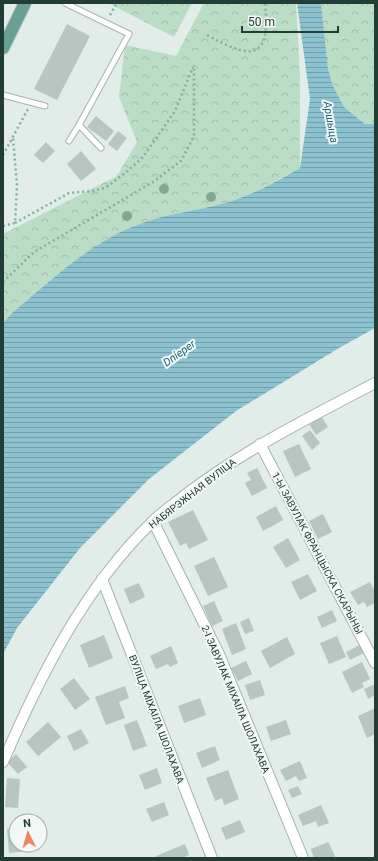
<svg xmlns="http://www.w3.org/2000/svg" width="378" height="861" viewBox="0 0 378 861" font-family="Roboto,sans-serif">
<defs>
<pattern id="forest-crowns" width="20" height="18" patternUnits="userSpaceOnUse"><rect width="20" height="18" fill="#bbdcc5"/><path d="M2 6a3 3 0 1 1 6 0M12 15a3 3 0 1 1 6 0" fill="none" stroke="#a0beaa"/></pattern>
<pattern id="water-rules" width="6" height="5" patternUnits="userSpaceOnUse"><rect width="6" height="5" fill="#8cc2cf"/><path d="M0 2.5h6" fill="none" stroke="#729fa9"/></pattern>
</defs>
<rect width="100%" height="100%" fill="#e2ece8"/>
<path fill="url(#forest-crowns)" d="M108,3h84l-18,34z
M204,3h92l4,75v90c-23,12 -46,26 -71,34 -31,9 -62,11 -92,23 -48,18 -85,55 -124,87l-10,11v-89l114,-58 20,-34 -18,-45 6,-52 51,11z
M321,3h54v121h-10l-21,-17 -11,-21 -5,-17z"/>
<path fill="url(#water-rules)" d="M297,3h24l7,66 5,17 11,21 21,17h10v204l-36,20 -103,63 -87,68 -69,69 -63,80 -14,26v-331l10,-11c39,-32 76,-69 124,-87 30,-12 61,-14 92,-23 25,-8 48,-21 71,-34l10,-69z"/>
<path fill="#b7c6c1" d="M67,24l23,12 -33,64 -23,-11z
M96,116l18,15 -8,10 -19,-14z
M118,131l9,7 -10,13 -9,-7z
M46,142l9,9 -12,12 -9,-8z
M81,151l15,18 -15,12 -14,-17z
M321,416l7,11 -12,8 -7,-11z
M310,430l10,13 -8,7 -10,-14z
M299,444l12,25 -16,8 -12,-26z
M257,468l10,20 -15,8 -7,-13 6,-3 -4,-7z
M276,506l7,14 -20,11 -7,-14z
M193,510l15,30 -19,9 -3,-6 -6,3 -12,-24z
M323,514l9,18 -14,7 -9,-18z
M288,538l12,22 -14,8 -13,-21z
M214,557l14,30 -20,9 -14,-30z
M308,574l9,17 -17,9 -9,-18z
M370,582l5,10v11l-8,4 -3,-5 -6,3 -8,-13z
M139,583l6,14 -15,7 -6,-15z
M214,601l9,20 -11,5 -9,-20z
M332,610l5,11 -15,7 -5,-11z
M249,618l5,13 -9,3 -5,-12z
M236,623l10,26 -14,6 -10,-26z
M104,635l9,23 -24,10 -9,-23z
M337,636l9,21 -17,7 -9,-21z
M287,637l8,17 -25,14 -9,-17z
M360,645l4,8 -14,7 -4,-8z
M171,646l7,17 -8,4 -2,-3 -12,5 -6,-13z
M246,661l6,13 -14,7 -7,-13z
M362,662l8,17 -8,4 2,4 -12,6 -10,-21z
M74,678l16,21 -15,11 -15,-21z
M260,680l5,15 -15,5 -5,-15z
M375,684v11l-7,4 -4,-10z
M125,686l4,12 -10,4 6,16 -19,7 -11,-28z
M200,698l6,17 -22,8 -6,-17z
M375,708v26l-8,4 -9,-22z
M137,720l10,26 -14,5 -9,-26z
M286,720l5,14 -20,7 -5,-14z
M48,722l13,15 -23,19 -12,-14z
M81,729l8,14 -15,8 -7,-15z
M215,746l5,14 -18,8 -6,-15z
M16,754l11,13 -9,7 -11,-12z
M300,761l7,17 -8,3 -3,-5 -10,5 -6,-11z
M157,768l5,15 -17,7 -6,-15z
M228,770l11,29 -15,6 -2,-7 -7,3 -9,-23z
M7,778l13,1 -2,29 -13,-1z
M298,786l4,8 -10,4 -4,-8z
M164,802l5,13 -17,7 -6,-13z
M321,805l8,18 -11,4 -2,-6 -13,5 -5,-11z
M240,820l5,12 -19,8 -5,-12z
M16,828v17h22l1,5 -30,3 -2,-24z
M328,842l8,16h-22l-3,-9z
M185,844l4,11 -7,3h-25l-1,-2z"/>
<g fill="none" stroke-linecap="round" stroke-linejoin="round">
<defs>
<path id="lane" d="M65,3l64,31 -50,91 -10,16
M3,95l42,11
M79,125l22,23"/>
<path id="street" d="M260,444l115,219
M153,521l66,133 84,204
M102,579l110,279
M3,762c37,-86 81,-174 149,-240 10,-10 22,-18 33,-27 60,-46 124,-77 190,-112"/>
<path id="primary" d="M3,48l22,-45"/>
</defs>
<use href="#lane" stroke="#a5b4af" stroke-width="7"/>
<use href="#street" stroke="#a5b4af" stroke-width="12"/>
<use href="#primary" stroke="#c1c8c7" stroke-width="14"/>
<path stroke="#83aea2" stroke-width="2.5" stroke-dasharray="2 3" stroke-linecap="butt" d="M110,15l7,-12
M207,35c45,25 64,26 58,-32
M3,155l25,-46
M15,223l54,-30 23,-2 13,-3 24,-18 14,-13 32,-46 18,-44
M3,226l12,-3 2,-38 -4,-47
M3,282l31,-30 119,-70 28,-21 13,-25v-71"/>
<use href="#lane" stroke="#fff" stroke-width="5"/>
<use href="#street" stroke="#fff" stroke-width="10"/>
<use href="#primary" stroke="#68a093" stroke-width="12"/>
</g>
<g fill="#7fa991">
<circle cx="164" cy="189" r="5"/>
<circle cx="211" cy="197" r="5"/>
<circle cx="127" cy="216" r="5"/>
</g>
<g text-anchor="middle" stroke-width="4" stroke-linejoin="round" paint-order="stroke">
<g font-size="10" fill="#233c36" stroke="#f2f8f5">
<text transform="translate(192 493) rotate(-38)" y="4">НАБЯРЭЖНАЯ ВУЛІЦА</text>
<text transform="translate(318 553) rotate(62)" y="4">1-Ы ЗАВУЛАК ФРАНЦЫСКА СКАРЫНЫ</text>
<text transform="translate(236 699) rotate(67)" y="4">2-І ЗАВУЛАК МІХАІЛА ШОЛАХАВА</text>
<text transform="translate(157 719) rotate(69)" y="4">ВУЛІЦА МІХАІЛА ШОЛАХАВА</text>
</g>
<g font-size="11" font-style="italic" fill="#1e6576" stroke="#f2f8f5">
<text transform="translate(331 122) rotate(80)" y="4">Аршыца</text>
<text transform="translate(179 353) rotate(-36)" y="4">Dnieper</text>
</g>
</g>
<rect width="378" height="861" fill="none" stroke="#233c36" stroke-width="8"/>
<g transform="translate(28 833) rotate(355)"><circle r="19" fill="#f2f8f5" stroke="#9fada9"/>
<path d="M0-3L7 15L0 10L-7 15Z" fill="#ed865e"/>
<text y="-6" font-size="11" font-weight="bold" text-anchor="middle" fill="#233c36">N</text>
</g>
<path d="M242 26v6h96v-6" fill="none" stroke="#233c36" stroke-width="2"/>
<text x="248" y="26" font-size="12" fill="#233c36" stroke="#f2f8f5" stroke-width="3" paint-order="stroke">50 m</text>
</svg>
